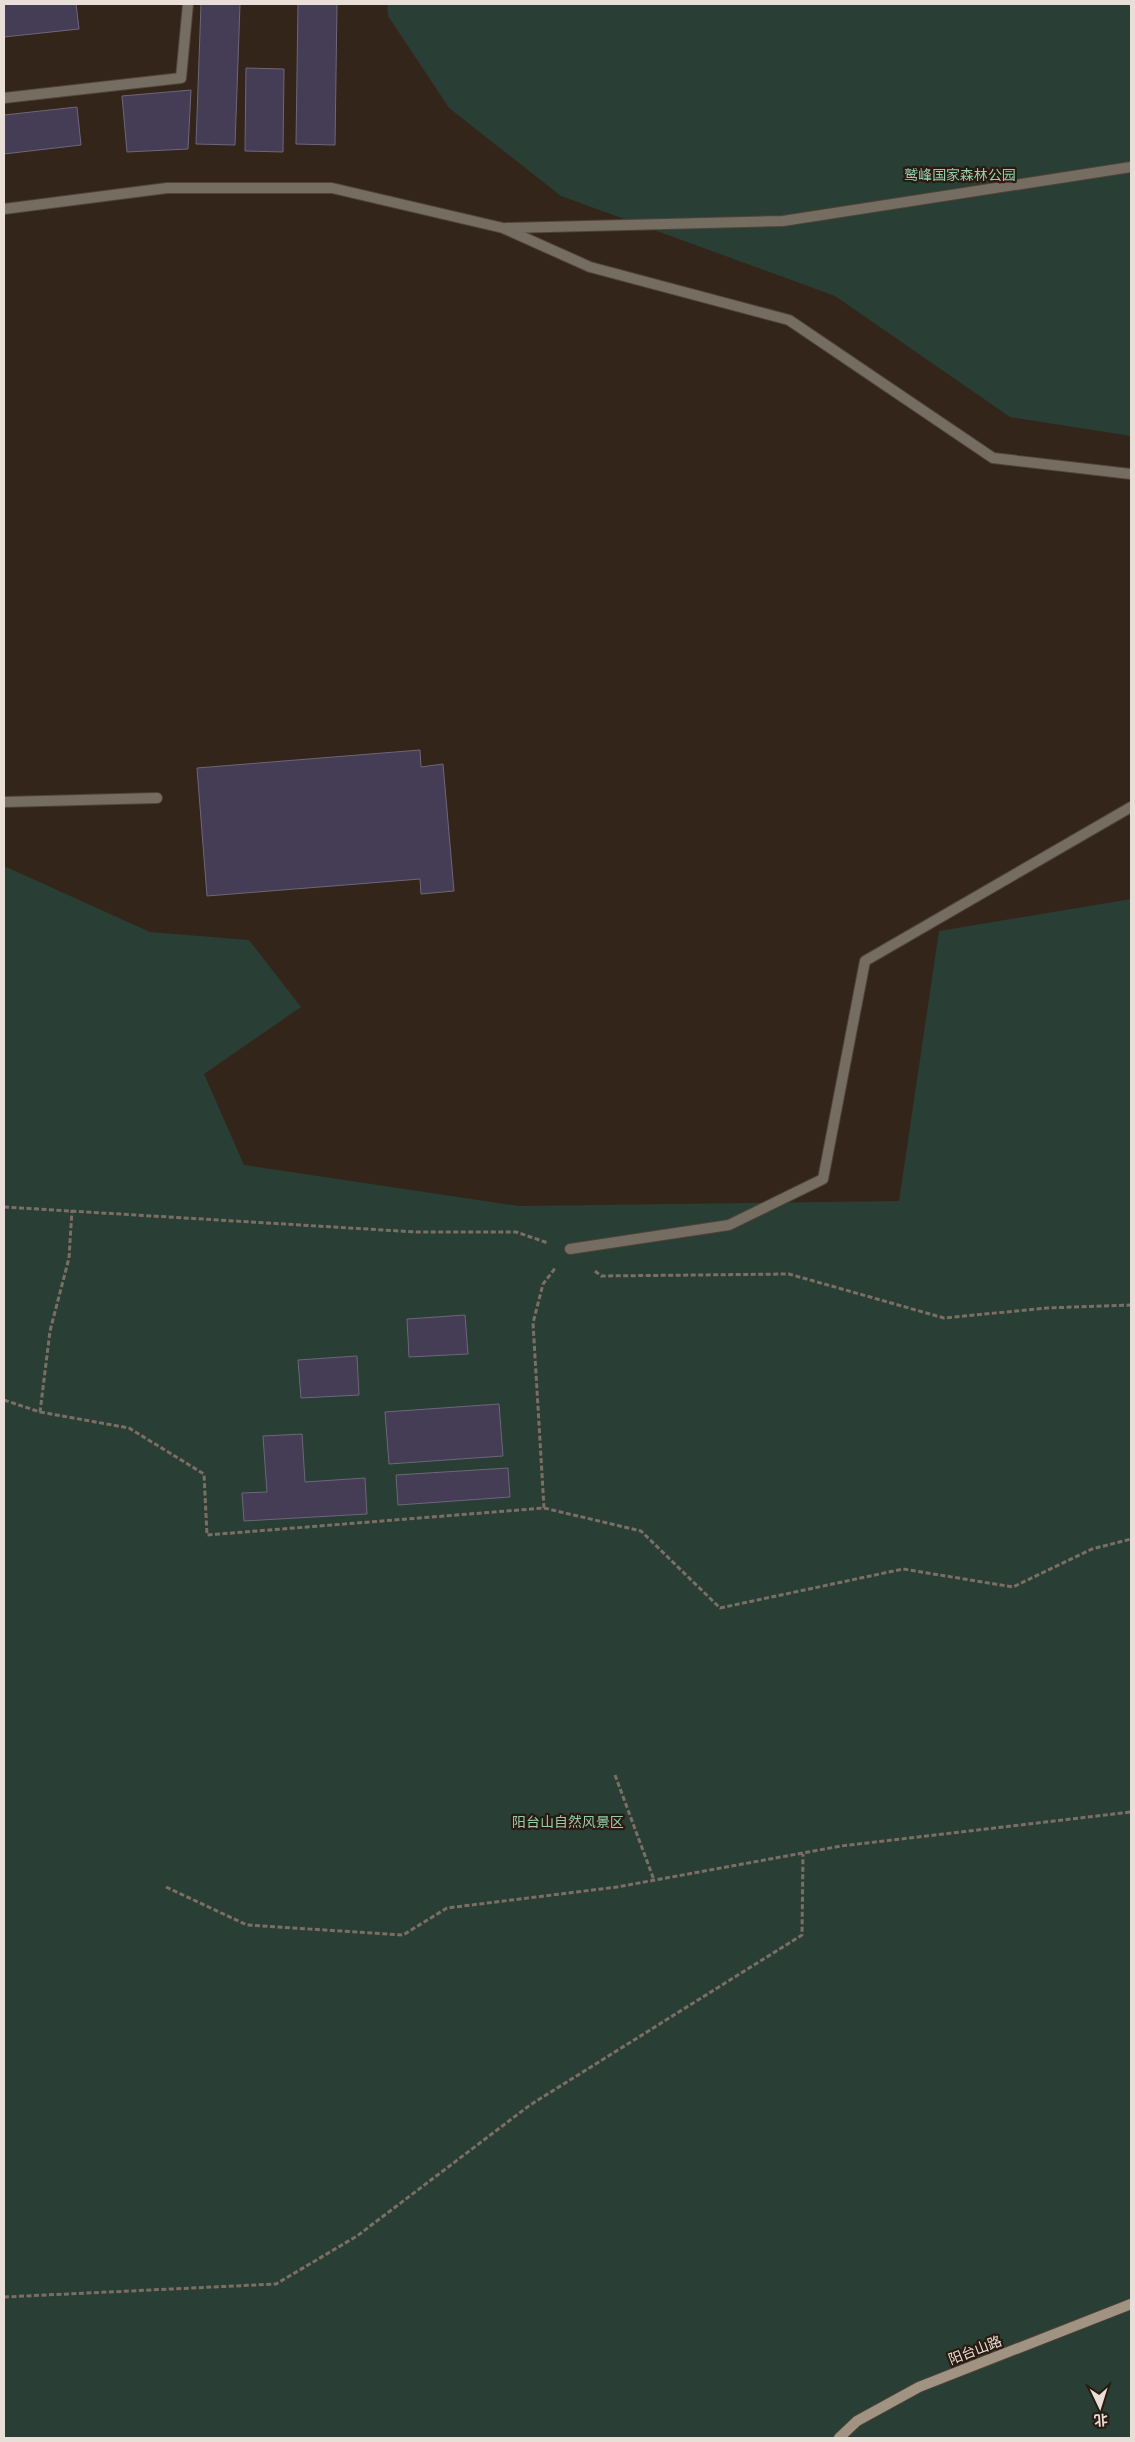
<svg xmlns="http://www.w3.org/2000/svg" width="1135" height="2442" viewBox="0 0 1135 2442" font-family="'Sofia Sans Condensed','Noto Sans SC',sans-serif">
<rect width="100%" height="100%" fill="#34251a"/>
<path fill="#293e34" d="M387,4h744v432l-121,-19 -175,-121 -274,-100 -112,-88 -61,-92z
M4,866l146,66 99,8 52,67 -97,67 40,91 275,41 380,-5 40,-270 192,-32v1539h-1127z"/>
<path fill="#453c55" stroke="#6d6779" d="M4,4h72l3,25 -75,8z
M201,4h39l-5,141 -39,-1z
M298,4h39l-2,141 -39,-1z
M246,68l38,1 -1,83 -38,-1z
M191,90l-3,59 -61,3 -5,-56z
M77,107l4,38 -77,9v-39z
M420,750l1,17 22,-3 11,127 -33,3 -1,-15 -213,17 -10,-128z
M465,1315l3,39 -59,3 -2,-38z
M357,1356l2,39 -58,3 -3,-38z
M499,1404l4,52 -114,8 -4,-52z
M302,1434l3,48 60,-4 2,36 -123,7 -2,-28 25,-1 -4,-56z
M508,1468l2,29 -112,8 -2,-30z"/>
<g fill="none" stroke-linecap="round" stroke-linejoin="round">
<defs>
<path id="lane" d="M4,98l177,-20 7,-74
M4,209l163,-21h165l171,40 87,39 199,53 204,138 138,16
M506,228l277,-7 348,-54
M4,802l153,-4
M570,1249l159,-24 94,-46 42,-218 266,-154"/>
<path id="secondary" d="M839,2438l18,-17 62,-34 212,-83"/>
</defs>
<use href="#lane" stroke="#514338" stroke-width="12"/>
<use href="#secondary" stroke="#514338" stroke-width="12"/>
<path stroke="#7b6e65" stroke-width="3" stroke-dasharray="5 2.5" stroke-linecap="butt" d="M4,1207l412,25h100l32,11
M595,1271l6,5 188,-2 155,44 103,-10 84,-3
M4,1400l36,12 10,-81 19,-73 3,-48
M40,1412l89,16 75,46 3,61 337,-27 -11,-185 10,-39 13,-17
M544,1508l97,23 79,77 183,-39 110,18 79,-38 39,-10
M615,1775l39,105
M166,1887l81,38 156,10 44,-27 170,-21 224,-41 290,-34
M4,2297l272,-13 81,-48 173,-131 272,-170 1,-81"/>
<use href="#lane" stroke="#756d62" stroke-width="10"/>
<use href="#secondary" stroke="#a19382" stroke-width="10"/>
</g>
<g text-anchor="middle" stroke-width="4.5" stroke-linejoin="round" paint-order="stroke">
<g font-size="14" fill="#93ceb2" stroke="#2a1b10">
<text x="960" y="180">鹫峰国家森林公园</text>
<text x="568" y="1827">阳台山自然风景区</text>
</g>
<g font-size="14" fill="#e9dfd8" stroke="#2a1b10">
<text transform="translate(975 2350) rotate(-21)" y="5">阳台山路</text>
</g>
</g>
<rect width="1135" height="2442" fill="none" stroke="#e9dfd8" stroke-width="10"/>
<g transform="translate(1100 2407) rotate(176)" stroke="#2a1b10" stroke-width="4" paint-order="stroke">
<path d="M0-4L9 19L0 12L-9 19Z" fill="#e9dfd8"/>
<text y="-8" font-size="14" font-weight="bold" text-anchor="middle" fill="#e9dfd8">北</text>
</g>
</svg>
